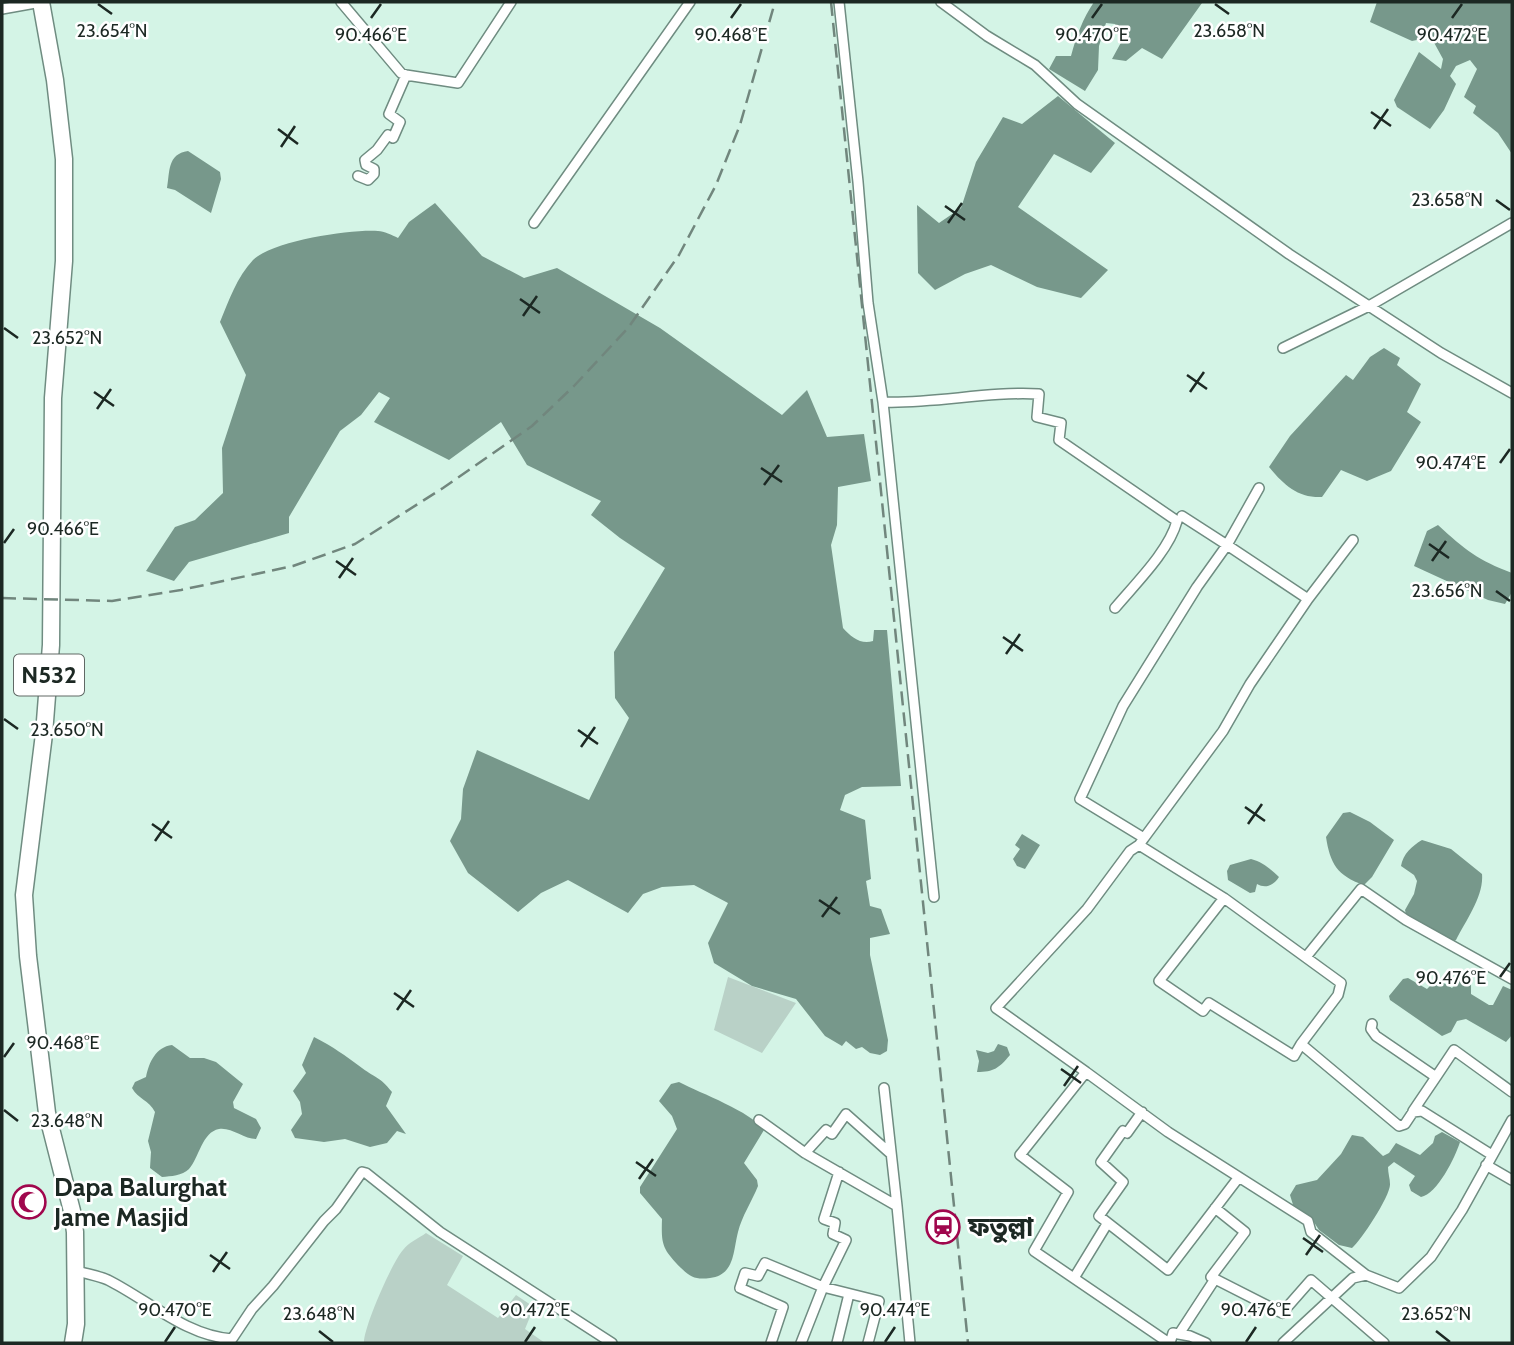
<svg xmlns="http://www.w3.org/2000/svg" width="1514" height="1345" viewBox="0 0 1514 1345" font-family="Cabin,'Noto Sans Bengali',sans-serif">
<rect width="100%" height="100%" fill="#d4f4e6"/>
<path fill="#b9d1c7" d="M728,977l68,26 -34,50 -48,-23z
M426,1233l37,23 -16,29 51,33 18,-23 18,12 -9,22 20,14h-181c-1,-14 28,-81 39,-93 5,-7 16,-12 23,-17z"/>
<path fill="#77988b" d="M1094,2h108v1l-40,56 -20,-11 -16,13 -14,-2 12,-22 -9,-13 -9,-1 -7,23 -1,24 -13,21 -36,-22 7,-13h15c5,-19 12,-38 23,-54z
M1377,2h135v152l-14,-21 -25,-20 3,-7 -12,-9 13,-28 -7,-9 -14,6 -6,10 6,8 -12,26 -14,19 -33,-22 -3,-7 25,-48 22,17 2,-10 -12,-22 -19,4 -42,-19z
M1058,96l57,47 -24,30 -37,-19 -36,53 90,63 -27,28 -44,-11 -46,-22 -26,9 -30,16 -17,-17 -1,-68 22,18 22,-15 15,-46 27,-45 19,7z
M188,151l32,21 1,7 -10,34 -36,-23 -8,-2c3,-16 0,-34 21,-37z
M435,203l47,53 42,22 33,-10 103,60 122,87 25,-25 20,47 37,-3 7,47 -33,6 -1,38 -6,20 12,83c8,9 18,17 30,13l1,-11h13l14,156 -39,1 -17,8 -5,15 25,10 6,59 -5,2 4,25 11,3 9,25 -20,4v17l18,85 -1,11 -7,4 -10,-2 -8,-6 -6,2 -10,-8 -4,5 -17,-10 -29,-37 -44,-13 -38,-23 -6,-20 20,-40 -34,-18 -32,2 -19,7 -15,19 -60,-33 -27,13 -23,19 -50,-39 -18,-32 11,-22 2,-30 14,-39 112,50 40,-82 -14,-20 -1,-46 51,-84 -45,-30 -29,-23 10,-14 -74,-36 -26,-43 -52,38 -75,-38 16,-24 -11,-6 -18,23 -21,16 -51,86v16l-100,29 -15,19 -28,-10 29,-44 20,-7 28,-27 -1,-45 24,-73 -26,-53c9,-22 17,-45 33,-62 19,-19 98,-31 125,-29 6,0 14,4 20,7l11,-16z
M1384,348l16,10 -3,7 24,19 -14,28 14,10 -30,49 -24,10 -26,-11 -19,27c-24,1 -38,-12 -53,-30l21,-31 56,-61 7,5 17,-23z
M1438,525c27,25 40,35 74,48v19l-7,12 -17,-4 -74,-34 13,-35z
M1350,812l20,10 24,18 -22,37 -8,8c-27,-9 -34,-22 -38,-48l17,-24z
M1022,834l18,11 -15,24 -8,-3 -4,-7 7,-10 -5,-4z
M1422,840l29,9 31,25c2,22 -16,46 -26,66l-5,3 -45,-29 -1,-4 9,-16 3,-13 -3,-6 -13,-9c2,-12 11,-20 21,-26z
M1251,859c12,3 19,10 28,18 -5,8 -13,12 -22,7l-2,8 -5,1 -22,-13 -1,-9 3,-6z
M1463,976l8,3v15l18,11h4l10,-19 9,4v45l-6,7 -40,-23 -9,2 -6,11 -9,4 -52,-36 -1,-4 14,-17 5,-1 19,11 8,-8h5l12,7z
M314,1037c20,10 30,18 48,31 15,11 17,8 30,24l-6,14 20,28 -9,-3 -10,12 -17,4 -25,-8 -21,3 -29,-4 -4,-8 11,-16 -2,-12 -7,-11 13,-18 -4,-8z
M998,1044l9,3 3,8c-11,13 -16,17 -33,17l2,-11 -3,-11 12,3 6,-2z
M172,1045l18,13h14l12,4 27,22 -10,18 1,6 22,11 5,9 -5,11c-12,0 -25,-12 -37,-10 -17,3 -20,29 -30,40 -7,7 -18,7 -27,8l-12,-9 1,-16 -3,-11 7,-29c-6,-12 -17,-13 -23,-24l3,-6 11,-5c3,-15 10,-30 26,-32z
M679,1082c23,12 71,29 85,48l-20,33 13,17 1,6c-6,15 -16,30 -20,46 -5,19 -3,43 -28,46 -14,2 -20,-1 -29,-10 -18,-19 -20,-22 -19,-49l-22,-26v-6l37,-58 -5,-13 -13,-15 12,-17z
M1442,1132l18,10c-5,16 -23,52 -39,55l-10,-6 -2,-6 6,-9 -21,-14 -6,5c0,6 2,12 2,17 1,11 -29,57 -38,64l-13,-3 -20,-15 -9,-14 -16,-8 -4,-13 6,-10 21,-5 24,-26 11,-19 11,2 20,19 6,-3 7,-10 24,12 13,-12 2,-7z"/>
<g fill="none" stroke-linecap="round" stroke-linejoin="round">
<defs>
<path id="minor" d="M341,2l60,71 5,2
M839,2l19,180 10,121 15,99 51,495
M941,2l46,34 48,29 42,39 212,150 152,99 71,40
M2,9l39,-7
M358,176l10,4 6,-6v-5l-8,-4 -1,-5 12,-10 11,-15 5,3 7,-16 -11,-8 17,-39 52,8 53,-81
M534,223l156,-221
M1283,348l86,-42 143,-83
M883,402c52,2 104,-11 156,-8l-2,23 24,6 -2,17 118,81c-8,30 -42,63 -62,87
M1182,516l45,29 32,-57
M1308,599l-81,-54 -30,42 -74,119 -43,93 64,39 -5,7 85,53 117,85 -3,12 -37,49 98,82 6,-2 8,-12 9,-1 70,44
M1144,838l79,-107 27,-47 58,-85 45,-59
M1224,898l-65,83 44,30 6,-8 85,53 7,-12
M1306,957l55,-68 45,31 106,59
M1372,1024l-1,5 5,7 60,41 -23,34
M1086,1072l-90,-64 91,-99 43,-58 9,-6
M1436,1077l18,-27 58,42
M884,1088l13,118
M1142,1112l-15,21 -4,-2 -22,31 22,20 -24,34 69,54 71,-93
M759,1120l46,33 92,53 13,137
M805,1153l21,-23 6,4 14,-20 45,40
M1486,1165l26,15
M77,1271c10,3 22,5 31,9 40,20 78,56 124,59l20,-30 21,-23 51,-65 12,-12 26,-37 4,1 74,59 172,111
M1074,1278l33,-54
M1215,1279l67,34 29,-33 73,63
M1179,1334l36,-55 -4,-2 34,-45 -30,-24
M771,1343l12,-36 -43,-19 5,-15 13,3 7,-13 58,24 56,14 -11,42
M801,1343l22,-56 23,-47 -13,-6 2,-11 -11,-4 15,-47
M837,1343l12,-49
M1169,1343l-135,-92 34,-59 -48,-37 66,-83 82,60 140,89 3,11 55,43
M1170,1343l3,-10 17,3 16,7
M1283,1343l70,-65 13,-3 33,13 32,-31 31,-47 50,-90"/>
<path id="trunk" d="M41,2l14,78 9,79v102l-11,137 -2,247 -7,89 -20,161 4,61 19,157 25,98 3,21 1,92 -3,19"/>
</defs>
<use href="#minor" stroke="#6f8c81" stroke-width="12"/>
<use href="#trunk" stroke="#6f8c81" stroke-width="19"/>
<use href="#minor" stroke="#fff" stroke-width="9"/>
<use href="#trunk" stroke="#fff" stroke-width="16"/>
<path stroke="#71867d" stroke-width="2.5" stroke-dasharray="14 7" stroke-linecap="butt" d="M831,2l137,1341
M2,598l110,3 69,-11 112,-24 62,-22 88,-56 89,-62 42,-40 54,-58 51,-73 37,-70 24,-60 35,-123"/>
</g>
<path fill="none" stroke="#1c2823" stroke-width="2.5" d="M98,4l14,10M1215,4l14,10M371,18l10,-14M731,18l10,-14M1092,18l10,-14M1452,18l10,-14M1371,112l20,14M278,129l20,15M1374,129l14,-20M281,147l14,-21M1496,200l14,10M945,206l20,14M948,223l14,-20M520,299l20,14M523,316l14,-20M4,328l14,10M1187,375l20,14M94,392l20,14M1190,392l14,-20M97,409l14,-20M1500,463l10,-14M761,468l21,14M764,485l15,-20M4,543l10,-14M1429,544l20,14M336,561l20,14M1432,561l14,-20M339,578l14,-20M1496,591l14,10M1003,637l20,14M1006,654l14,-20M4,719l14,10M578,730l20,14M581,747l14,-20M1245,807l20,14M152,824l20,14M1248,824l14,-20M155,841l14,-20M819,900l21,14M822,917l15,-20M1500,977l10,-14M394,993l20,14M397,1010l14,-20M4,1057l10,-14M1061,1069l20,14M1064,1086l14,-20M4,1110l14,11M636,1162l20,14M639,1179l14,-20M1303,1238l20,14M210,1255l20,14M1306,1255l14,-20M213,1272l14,-20M319,1331l14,11M1436,1331l14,11M165,1342l10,-15M525,1342l10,-15M885,1342l10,-15M1246,1342l10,-15"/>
<defs>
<symbol id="mosque-ring" viewBox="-11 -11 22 22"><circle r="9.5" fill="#fff" stroke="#a0074d" stroke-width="1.5"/><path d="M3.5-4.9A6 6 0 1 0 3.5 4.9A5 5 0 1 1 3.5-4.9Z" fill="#a0074d"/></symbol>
<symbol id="station-ring" viewBox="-11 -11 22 22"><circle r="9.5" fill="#fff" stroke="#a0074d" stroke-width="1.5"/><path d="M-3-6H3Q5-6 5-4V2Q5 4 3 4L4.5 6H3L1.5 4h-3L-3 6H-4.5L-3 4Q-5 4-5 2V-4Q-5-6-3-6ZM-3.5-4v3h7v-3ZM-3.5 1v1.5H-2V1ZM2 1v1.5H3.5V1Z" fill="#a0074d"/></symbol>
</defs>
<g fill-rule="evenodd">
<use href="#mosque-ring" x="10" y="1183" width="38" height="38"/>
<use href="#station-ring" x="924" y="1208" width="38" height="38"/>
</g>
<g text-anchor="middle" stroke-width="5" stroke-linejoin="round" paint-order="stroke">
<rect fill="#fff" stroke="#606865" stroke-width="2" x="14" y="654.5" width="70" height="41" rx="5"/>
<g font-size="24" font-weight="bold" fill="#1c2823">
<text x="49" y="683">N532</text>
</g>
<g font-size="26" font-weight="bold" fill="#1c2823" stroke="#fff" text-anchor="start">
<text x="54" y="1196">Dapa Balurghat<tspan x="54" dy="30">Jame Masjid</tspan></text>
<text x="968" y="1236">ফতুল্লা</text>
</g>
</g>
<g font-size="18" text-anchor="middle" fill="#1c2823" stroke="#fff" stroke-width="5" stroke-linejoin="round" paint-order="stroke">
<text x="112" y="37">23.654°N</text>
<text x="1229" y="37">23.658°N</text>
<text x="371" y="41">90.466°E</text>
<text x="731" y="41">90.468°E</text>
<text x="1092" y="41">90.470°E</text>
<text x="1452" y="41">90.472°E</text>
<text x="1447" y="206">23.658°N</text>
<text x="67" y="344">23.652°N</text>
<text x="1451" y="469">90.474°E</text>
<text x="63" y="535">90.466°E</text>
<text x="1447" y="597">23.656°N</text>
<text x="67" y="736">23.650°N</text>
<text x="1451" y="984">90.476°E</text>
<text x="63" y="1049">90.468°E</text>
<text x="67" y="1127">23.648°N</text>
<text x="175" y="1316">90.470°E</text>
<text x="535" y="1316">90.472°E</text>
<text x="895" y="1316">90.474°E</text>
<text x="1256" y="1316">90.476°E</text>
<text x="319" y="1320">23.648°N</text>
<text x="1436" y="1320">23.652°N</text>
</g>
<rect width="1514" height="1345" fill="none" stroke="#1c2823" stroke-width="7"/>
</svg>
